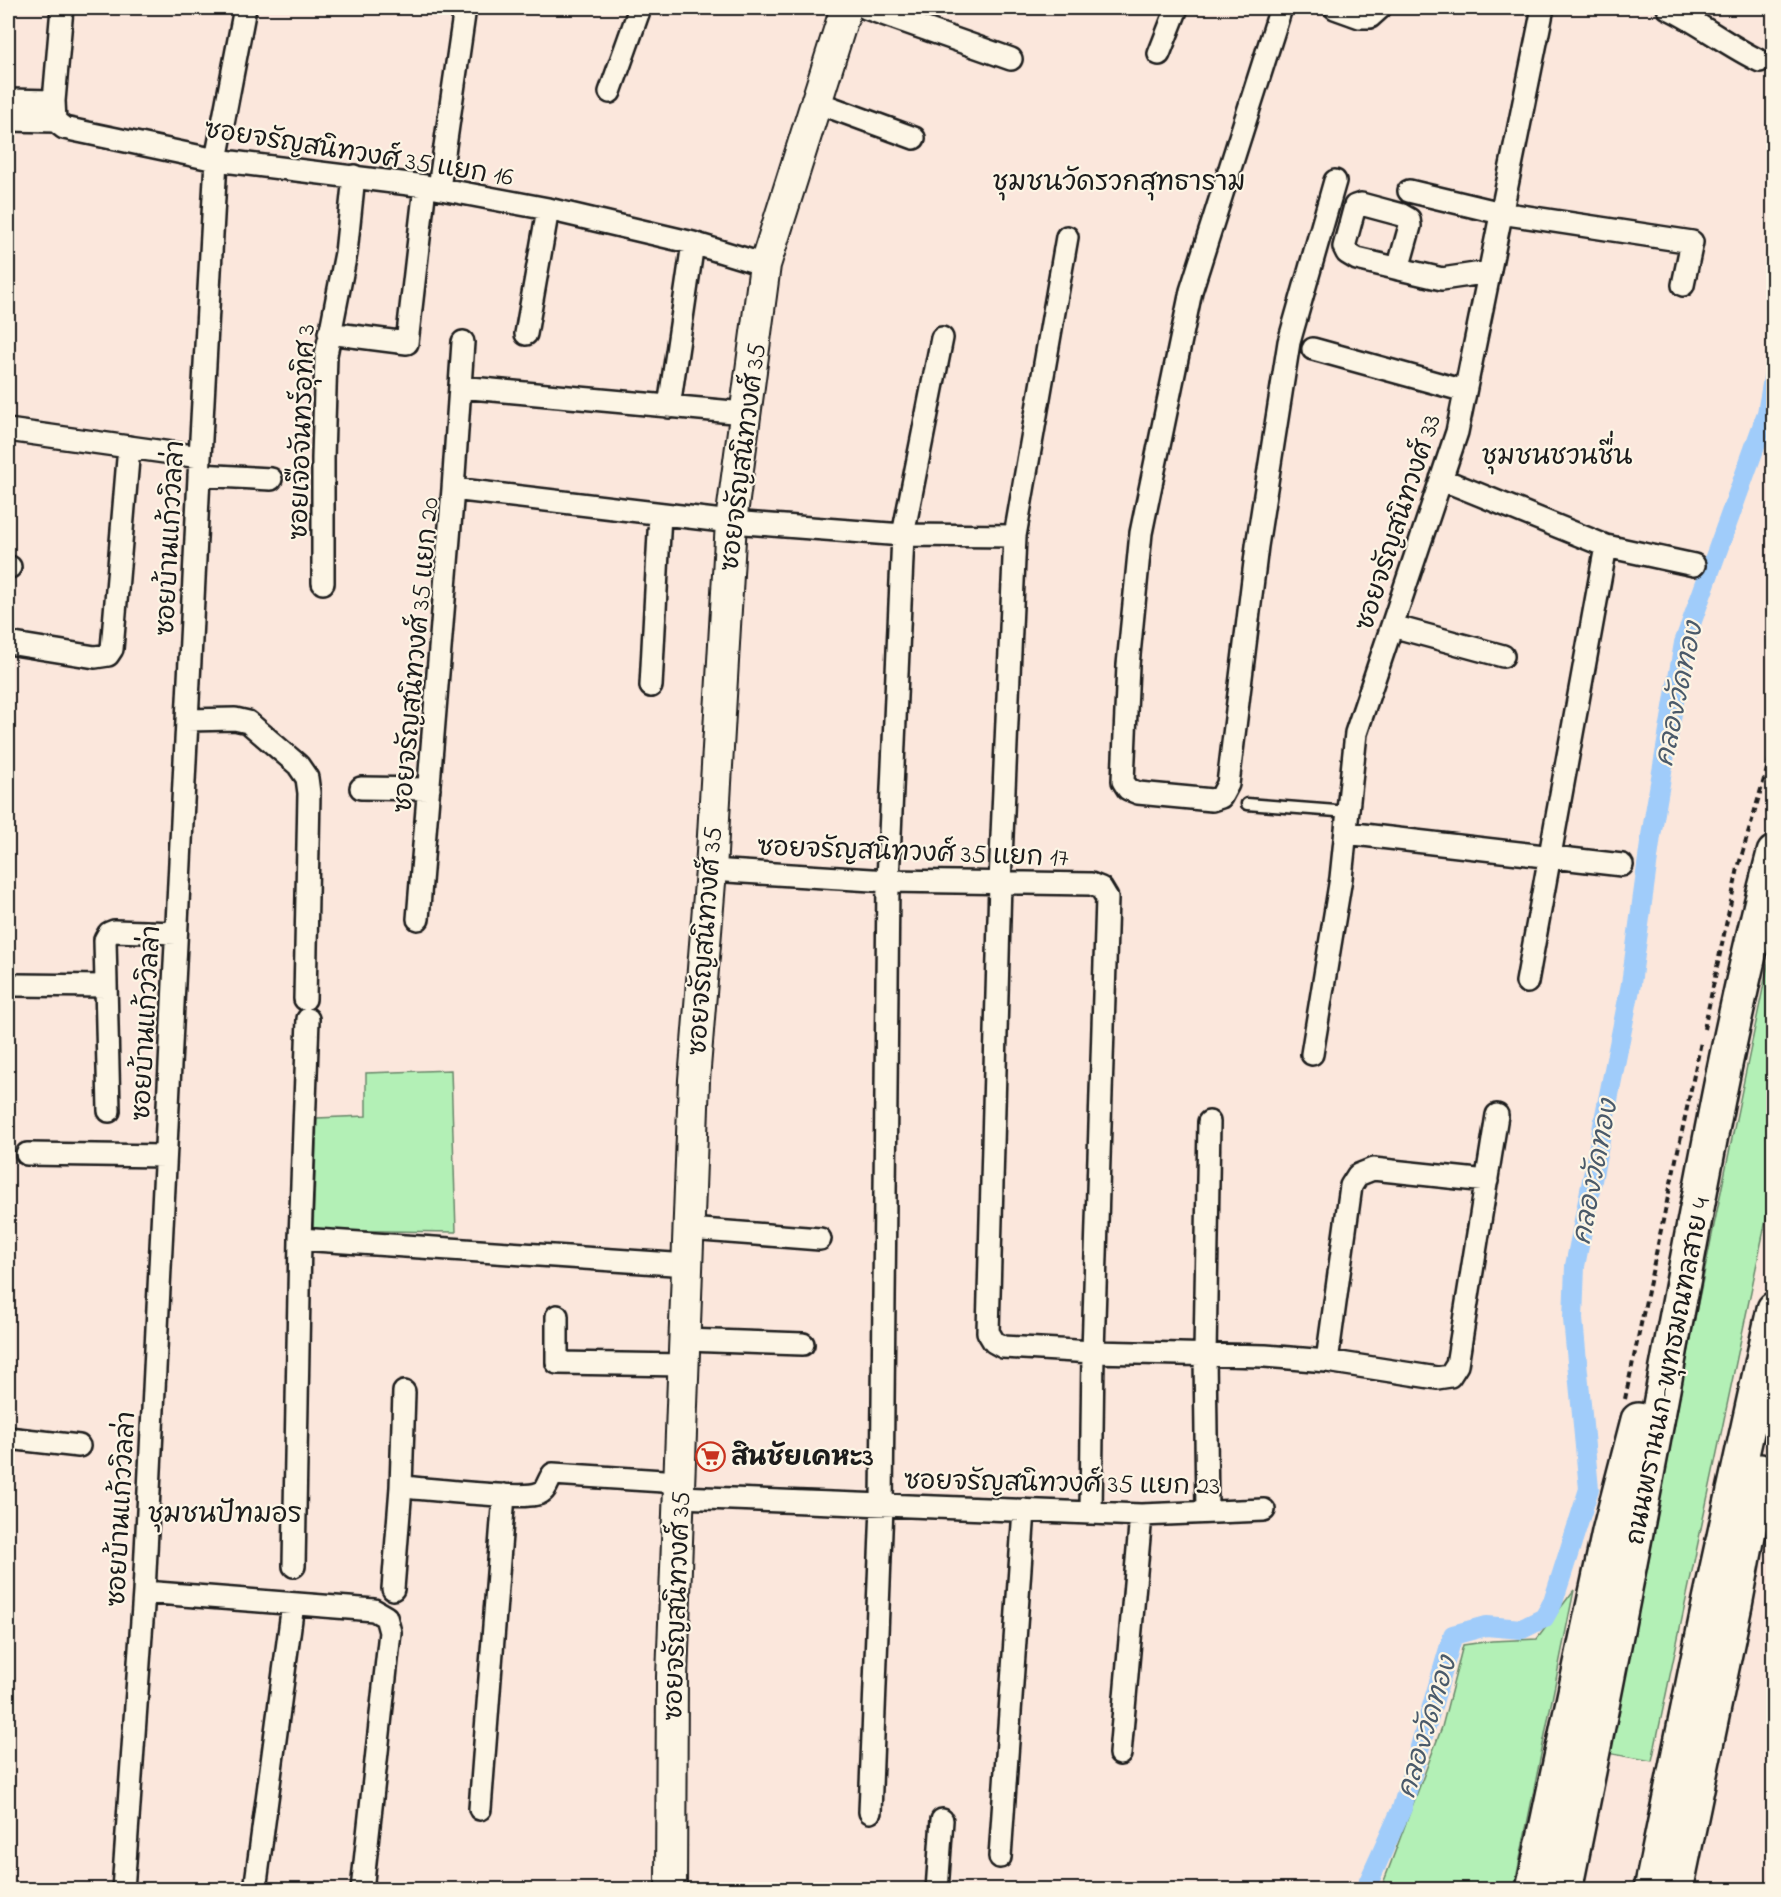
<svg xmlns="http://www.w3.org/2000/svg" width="1781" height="1897" viewBox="0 0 1781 1897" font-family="'Indie Flower','Playpen Sans Thai',sans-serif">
<rect width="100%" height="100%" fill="#fbe7dc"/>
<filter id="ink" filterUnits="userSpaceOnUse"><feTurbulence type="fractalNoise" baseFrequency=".0167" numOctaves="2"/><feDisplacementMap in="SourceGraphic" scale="12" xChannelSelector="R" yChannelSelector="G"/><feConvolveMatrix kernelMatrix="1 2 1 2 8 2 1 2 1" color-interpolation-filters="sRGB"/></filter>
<g filter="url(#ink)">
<path fill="#b3f0b6" stroke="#688669" stroke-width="1.5" d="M1773,940v247l-121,574 -45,-8 40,-184 46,-242z
M451,1070l5,162 -143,-2 4,-112 49,-2v-43z
M1574,1590l-60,299h-133l61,-162 21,-82 29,-4 45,-2z"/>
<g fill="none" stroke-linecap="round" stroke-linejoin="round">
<path stroke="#a0ccfa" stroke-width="20" d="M1365,1890l37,-82 51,-173 33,-9 36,3 22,-11 9,-16 36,-113 -16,-170 2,-53 56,-282 20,-148 33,-193 83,-230 7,-40"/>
<defs>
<path id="lane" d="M1247,804l102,8"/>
<path id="street" d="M62,8l-8,93 1,20 9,7 152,32 209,26 123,23 145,34 72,22
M866,8l145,51
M1281,8l-90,283 -50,242 -13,132 -5,116 5,8 10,4 74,7 9,-3 7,-13 29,-238 32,-204 46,-161
M1335,8l25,9h10l10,-9
M1668,8c32,15 60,38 92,53
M1159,54l18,-46
M610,92l30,-84
M8,100l46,1
M816,102l98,36
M8,120l47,1
M439,188l26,-180
M1409,191l92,22 191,29 -9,43
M1067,237l-52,299 -15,346 -12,450 6,10 9,5 90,5 172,4 62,5 110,17 13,-2 7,-11 40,-250
M1398,269l12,-43 -1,-7 -7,-4 -41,-11 -6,2 -11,41 3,6 10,6 85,20 47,-7
M329,333l78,10 18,-157
M526,334l22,-125
M1313,349l152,42
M460,387l284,26
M669,407l24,-164
M8,430l192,27
M199,475l72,4
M1441,479l165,67 -79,436
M453,489l10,-147
M1606,546l88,19
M8,567h2
M323,583v-125l3,-103 20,-102 8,-77
M1392,626l111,30
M8,643l87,14 13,-2 4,-6 17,-202
M651,686l9,-172
M187,720l48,-1 13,3 50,43 9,13 2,15 -4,206
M361,788l68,1
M1346,833l276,32
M711,870l177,11 203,3 10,4 6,10 -14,454 -2,161
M418,919l35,-430 278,33 172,13 112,1
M15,985l91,1
M1312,1054l29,-176 15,-145 101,-301 86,-424
M109,1111l-4,-171 4,-7 5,-2 62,2
M27,1154l138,2
M689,1229l131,10
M300,1239l388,26
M557,1316v47l128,2
M685,1340l118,4
M1327,1361l24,-175 7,-11 15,-6 114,12
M8,1438l71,8
M401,1487c23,1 123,14 139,6 7,-3 8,-13 13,-19l126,8
M679,1497l462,18 123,-5
M1207,1512l-2,-158 4,-232
M294,1566l6,-327 8,-220
M393,1589l8,-102 3,-95
M144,1592l230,18 12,7 4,15 -28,258
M1120,1754l21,-239
M480,1809l24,-314
M870,1812l12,-306 6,-625 15,-346 39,-197
M1000,1857l24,-347
M123,1890l21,-298 56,-1135 16,-297 29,-152
M255,1890l38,-286
M937,1890l5,-70"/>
<path id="secondary" d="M671,1890l1,-213 22,-597 17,-210 20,-348 34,-257 81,-257"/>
<path id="primary" d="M1533,1890l76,-358 29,-112
M1565,1890c35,-172 69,-344 101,-517 33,-174 63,-349 108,-520
M1651,1890l59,-290 64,-291
M1676,1890l59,-285 25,-134"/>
</defs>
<use href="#lane" stroke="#1c1c1c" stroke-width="15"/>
<use href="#street" stroke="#1c1c1c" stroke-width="26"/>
<use href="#secondary" stroke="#1c1c1c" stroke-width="34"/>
<use href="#primary" stroke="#1c1c1c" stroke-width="38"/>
<path stroke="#1c1c1c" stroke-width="4" stroke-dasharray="6 4.5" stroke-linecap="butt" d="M1704,1029l34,-161 36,-123
M1625,1399l76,-357"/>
<use href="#lane" stroke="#fcf5e5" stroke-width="10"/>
<use href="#street" stroke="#fcf5e5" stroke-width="21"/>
<use href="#secondary" stroke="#fcf5e5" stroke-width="30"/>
<use href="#primary" stroke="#fcf5e5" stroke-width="33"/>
</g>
</g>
<defs>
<symbol id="supermarket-ring" viewBox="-11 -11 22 22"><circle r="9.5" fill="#fcf5e5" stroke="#c8321e" stroke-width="1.5"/><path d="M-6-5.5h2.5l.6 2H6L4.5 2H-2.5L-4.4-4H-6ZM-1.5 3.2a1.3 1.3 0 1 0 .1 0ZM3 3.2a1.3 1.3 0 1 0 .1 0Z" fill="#c8321e"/></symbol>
</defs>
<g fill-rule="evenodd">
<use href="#supermarket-ring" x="694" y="1440" width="33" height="33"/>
</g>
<g text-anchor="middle" stroke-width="4.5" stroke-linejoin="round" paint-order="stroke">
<g font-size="26" fill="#1c1c1c" stroke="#fcf5e5">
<text transform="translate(359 152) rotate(9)" y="9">ซอยจรัญสนิทวงศ์ 35 แยก 16</text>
<text transform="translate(301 432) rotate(-88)" y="9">ซอยเจือจันทร์อุทิศ 3</text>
<text transform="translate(742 457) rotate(-83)" y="9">ซอยจรัญสนิทวงศ์ 35</text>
<text transform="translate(1397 522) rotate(-72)" y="9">ซอยจรัญสนิทวงศ์ 33</text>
<text transform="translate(169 538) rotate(-87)" y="9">ซอยบ้านแก้ววิลล่า</text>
<text transform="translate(415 655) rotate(-85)" y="9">ซอยจรัญสนิทวงศ์ 35 แยก 20</text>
<text transform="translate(913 851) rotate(2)" y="9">ซอยจรัญสนิทวงศ์ 35 แยก 17</text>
<text transform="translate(704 941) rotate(-86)" y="9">ซอยจรัญสนิทวงศ์ 35</text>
<text transform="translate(145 1023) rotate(-87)" y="9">ซอยบ้านแก้ววิลล่า</text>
<text transform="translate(1667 1371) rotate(-79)" y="9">ถนนพรานนก-พุทธมณฑลสาย 4</text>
<text transform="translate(1062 1482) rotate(1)" y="9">ซอยจรัญสนิทวงศ์ 35 แยก 23</text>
<text transform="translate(120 1509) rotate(-87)" y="9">ซอยบ้านแก้ววิลล่า</text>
<text transform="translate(676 1606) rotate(-88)" y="9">ซอยจรัญสนิทวงศ์ 35</text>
</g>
<g font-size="26" font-weight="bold" fill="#1c1c1c" stroke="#fcf5e5" text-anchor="start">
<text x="731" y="1465">สินชัยเคหะ3</text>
</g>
<g font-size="27" fill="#1c1c1c" stroke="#fcf5e5">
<text x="1119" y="190">ชุมชนวัดรวกสุทธาราม</text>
<text x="1557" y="464">ชุมชนชวนชื่น</text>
<text x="225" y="1522">ชุมชนปัทมอร</text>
</g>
<g font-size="27" font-style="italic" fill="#4a5a6a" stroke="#fcf5e5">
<text transform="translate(1678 694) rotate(-78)" y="9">คลองวัดทอง</text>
<text transform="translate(1594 1172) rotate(-79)" y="9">คลองวัดทอง</text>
<text transform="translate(1426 1727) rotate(-73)" y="9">คลองวัดทอง</text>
</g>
</g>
<rect width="1781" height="1897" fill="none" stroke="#fcf5e5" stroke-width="30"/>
<rect x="15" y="15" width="1751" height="1867" fill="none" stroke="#1c1c1c" stroke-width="2" filter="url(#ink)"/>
</svg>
